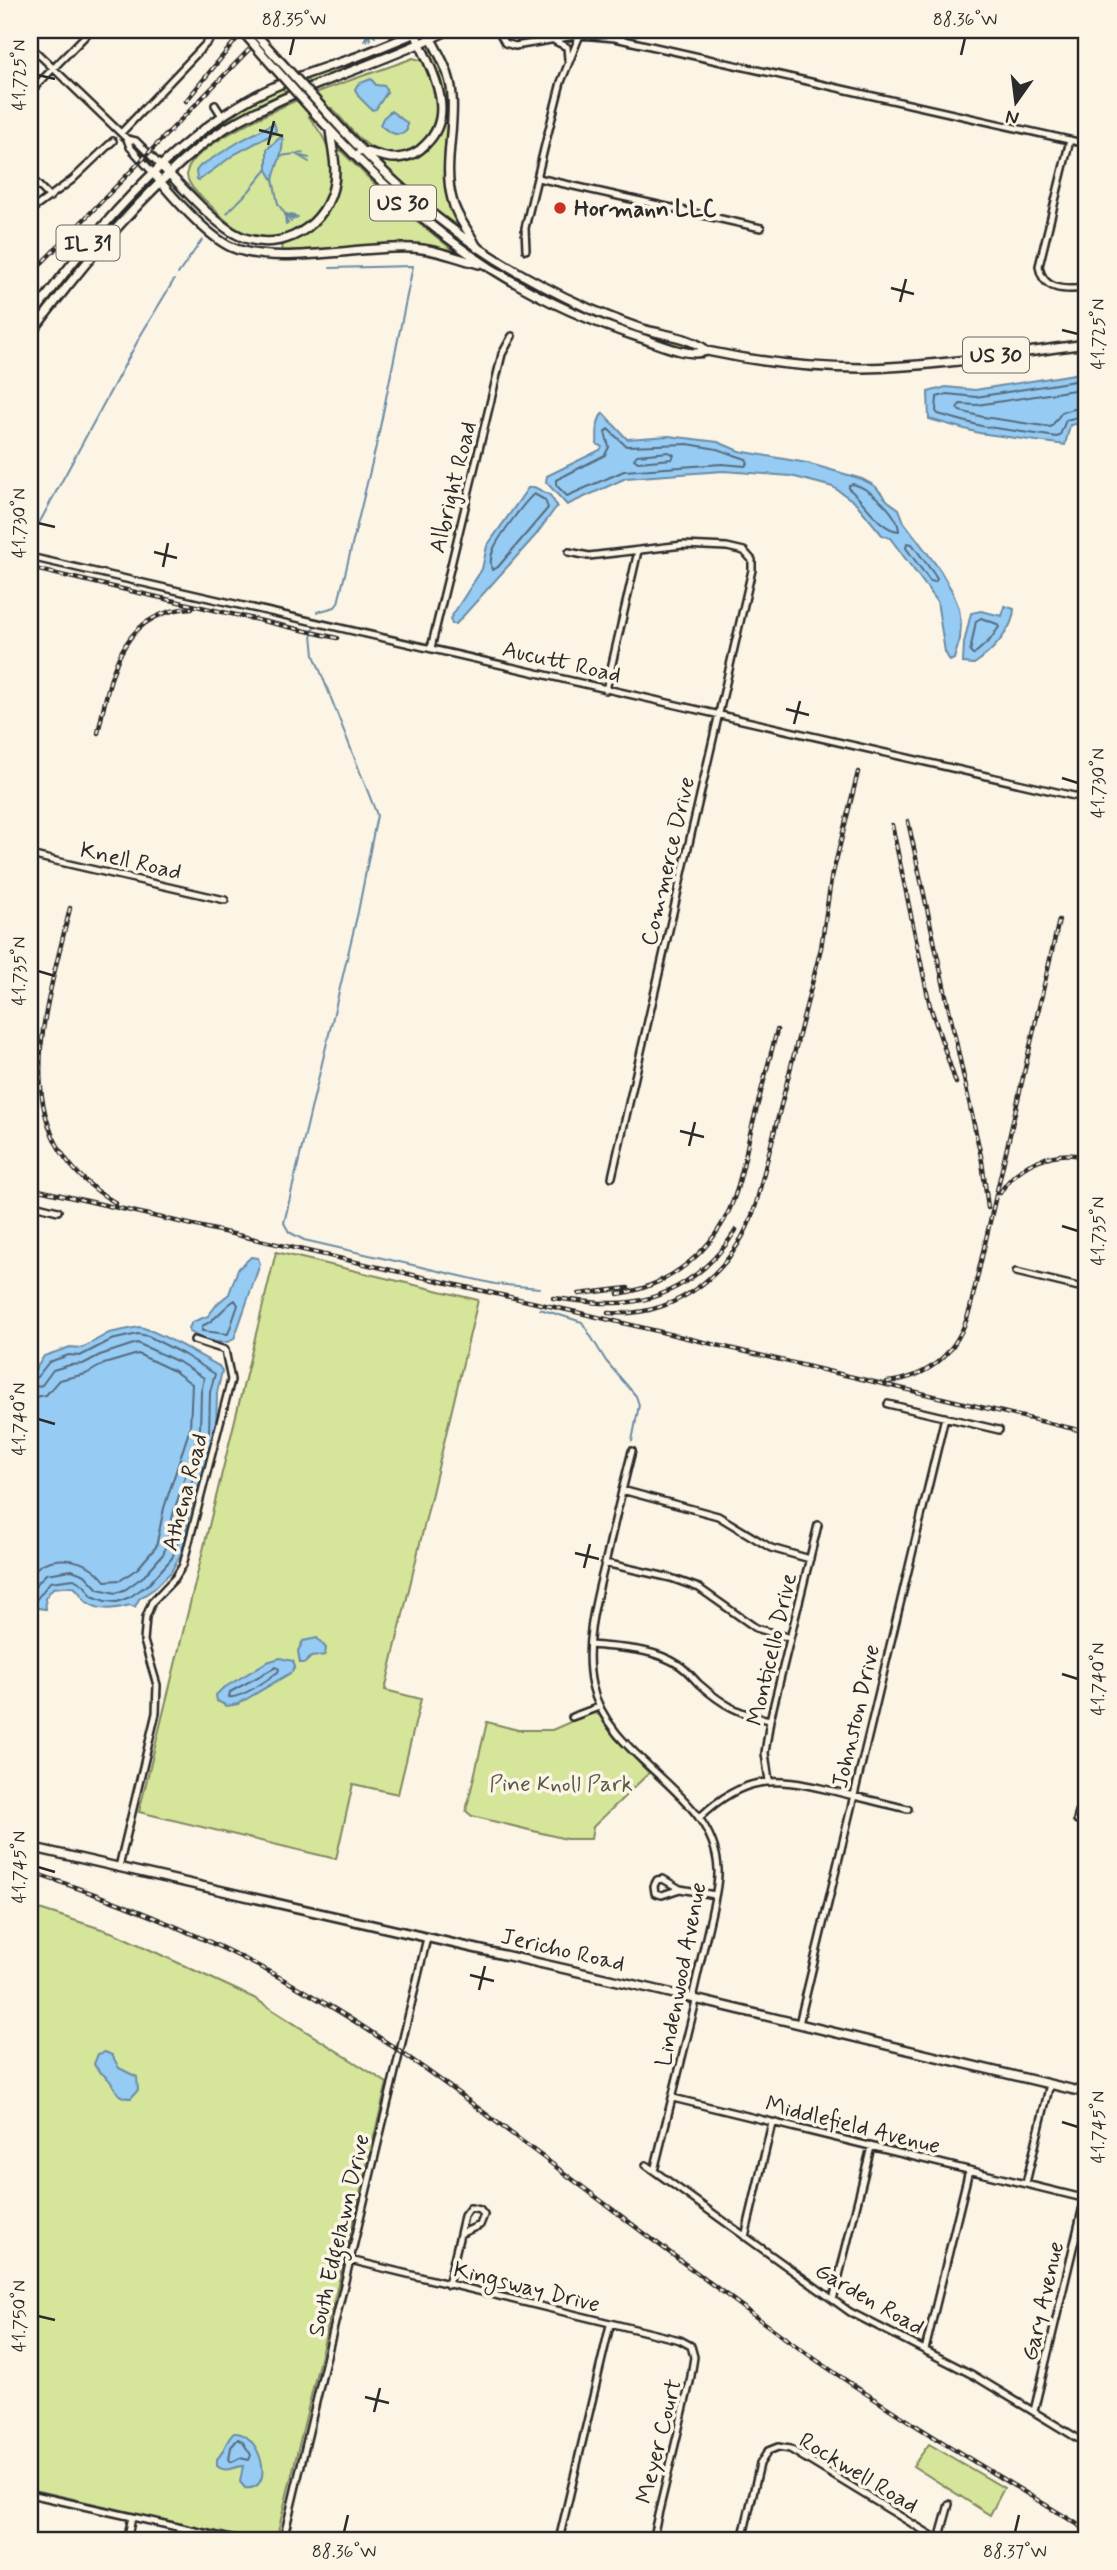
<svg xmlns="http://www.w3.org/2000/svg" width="1117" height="2570" viewBox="0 0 1117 2570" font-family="Mynerve,sans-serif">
<rect width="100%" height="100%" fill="#fcf5e5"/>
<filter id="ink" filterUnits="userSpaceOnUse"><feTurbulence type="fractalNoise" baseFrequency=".0143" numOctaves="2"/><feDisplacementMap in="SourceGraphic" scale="14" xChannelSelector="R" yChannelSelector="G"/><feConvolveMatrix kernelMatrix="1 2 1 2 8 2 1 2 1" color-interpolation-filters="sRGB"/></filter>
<g filter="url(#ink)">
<path fill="#d5e599" stroke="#808862" stroke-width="2" d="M409,40l2,4 -14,6 -87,33 -4,-5z
M432,50l16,37 -1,76 13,65 -44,-32 -41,-39 48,-5c29,-29 20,-67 5,-100z
M413,58l11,3c13,29 24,71 -13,89 -12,6 -25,5 -37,-1 -16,-8 -29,-27 -42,-41l-23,9c10,13 19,25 22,42 7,46 -35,91 -82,75 -17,-5 -30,-20 -42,-32 -9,-8 -21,-18 -20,-30 3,-21 67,-52 86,-61 45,-22 93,-35 140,-53z
M282,87l4,6 -53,27 -38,24 49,-37z
M335,145l57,56 67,54 -52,-11 -125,7 -1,-5c45,-19 65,-53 54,-101z
M367,163c95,91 205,152 333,185l-1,3c-108,-28 -212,-75 -294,-152 -12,-11 -29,-24 -38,-36z
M276,1252l202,48 -93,390 36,9 -23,95 -45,-10 -17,75 -197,-47z
M593,1712l6,3 16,23 34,35 -56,54 -2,12h-25l-94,-23 -6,-5 21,-89 31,8h34z
M30,1906l84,27 140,65 133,85 -111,457h-23l-223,-51z
M929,2444l75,44 -14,27 -77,-49z"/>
<path fill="#96cbf4" stroke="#6b8ba4" stroke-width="2" d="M371,79l5,6 9,1 2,6 -11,17 -4,1 -13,-13 -4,-8 3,-5z
M391,111l16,12v7c-8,9 -19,2 -27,-5l3,-7z
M274,123l2,7 -3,4 -38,20 -36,26 -2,-1 -1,-8 4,-5 42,-26z
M282,136c3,15 -6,29 -9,44l-6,-10v-21z
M1087,372v50l-17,3 -5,20 -86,-12 -50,-14 -1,-27 18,-5 29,3z
M603,413l24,26 42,-3 49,6 21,9 68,12 55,16 13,7 13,15 11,8 5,13 36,48 12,21 7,17 2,15 -1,16 -6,20 -4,2 -5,-9 -8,-51 -47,-63 -8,-3 -26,-32 -23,-16 -42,-11 -68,-5 -97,7 -59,27 -21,-23 1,-6 53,-26 2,-3 -5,-3c1,-11 -2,-22 6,-31z
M534,487l16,8 7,11 -22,30 -79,88h-4l-2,-5 32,-50 5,-23 41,-58z
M1005,606l9,3c0,20 -23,44 -40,55l-11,-1 1,-20 7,-30 10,-2 21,5z
M251,1257l7,1 2,6 -26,75c-12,8 -33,0 -44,-7l-1,-4 3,-6 16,-6 10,-13 11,-9 9,-25z
M139,1327c16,2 63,30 80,39l3,5 -5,22 -1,41 -27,81 -6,35 -12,22 -16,16 -16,11 -4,8 -5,-2c-14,4 -30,7 -43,-3 -6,-5 -7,-12 -15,-16l-19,2 -8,10 1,11 -16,-2v-229l14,-22 26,-9 12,1 27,-15z
M317,1638l9,10 -1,7 -14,2 -6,6h-5l-2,-12 5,-10z
M280,1658l13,3 2,6 -3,5 -54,32 -11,2 -10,-5 -1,-6 6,-6 45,-27z
M105,2052l7,3 7,13 18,9 1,13 -7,8c-15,0 -14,-8 -21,-17 -5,-7 -12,-8 -16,-17l4,-10z
M234,2433c26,-2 43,59 11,55l-5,-6 3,-16c-9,0 -16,8 -26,0v-7c8,-8 8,-18 17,-26z"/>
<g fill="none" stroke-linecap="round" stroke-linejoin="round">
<path stroke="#566b7b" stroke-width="2" d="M1087,379l-111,18 -29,-3 -10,3 -1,14 2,3 43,12 76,11 3,-2 6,-15 21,-5
M1087,388l-110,17 -17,-1 -3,4 3,3 23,6 68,10 11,-15 25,-6
M608,429l18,17 62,-2 29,5 29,10 2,4 -3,3 -23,-2 -98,7 -57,25 -11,-11v-5l49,-25 4,-8 -4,-15z
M669,452l5,3 -2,4 -34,3 -4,-3 3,-4z
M853,484c18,5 45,29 46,47 -20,-1 -34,-30 -50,-42v-4z
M534,494l11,6 3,8 -50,59 -6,3c-2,-6 -1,-15 2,-22 5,-11 31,-47 40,-54z
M907,543l5,1 22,30 3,5 -2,3 -5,-1 -24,-33z
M981,618l16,6 2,3 -9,13 -17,15 -3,-3 6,-31z
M235,1300l3,5 -10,29 -26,-3v-5c15,-6 20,-18 33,-26z
M30,1379l7,-2 12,-15 20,-7 11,1 31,-16 27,-6 10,2 35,18 32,20 -5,18 -1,41 -21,60 -12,55 -4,10 -22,25 -20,14 -13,5 -12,-1 -13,-5 -8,-11 -10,-6 -24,3 -14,18 -6,1
M30,1388l12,-3 11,-15 17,-5 13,-1 17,-9 37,-12 42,19 25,16 -3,14 -1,38 -26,81 -10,42 -20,23 -18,13 -10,4 -18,-4 -13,-14 -13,-5 -26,4 -16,17
M30,1398l16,-3 13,-15 27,-6 18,-10 34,-10 36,17 18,13 -2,44 -26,80 -8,39 -18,21 -17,12 -16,1c-18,-24 -54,-30 -75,-7
M276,1667l3,2 -1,3c-10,8 -38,27 -49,25l1,-5z
M238,2439l4,2 9,14 -2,5 -9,-2 -8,4 -3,-2 2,-13z"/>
<path stroke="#6b8ba4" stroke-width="2" d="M369,30l1,10
M369,30l6,7
M364,41l5,-11
M367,41l1,-7
M297,155l12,7
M280,156l23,-3
M301,156l8,2
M273,179l5,25 13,18
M227,213l22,-22 18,-22
M286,214l12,3
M285,215l1,10
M288,216l5,4
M289,216l7,3
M286,218l2,6
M178,274l24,-34
M30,540l112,-207 32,-53
M317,612l18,-5 3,-4 39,-161 36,-176 -83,2
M313,630l1,-3
M312,635l2,20 63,160 -19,97 -74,311 5,9 15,8 191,44 45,4
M540,1309l42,13 24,39 30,35 3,9 -7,36"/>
<defs>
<path id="minor" d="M498,30l7,13 10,3 65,-11 35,3 472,106
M555,41l12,6 1,12
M30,46l97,93 9,2 25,25
M30,92l61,-62
M215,105l7,11
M121,133l98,-103
M127,139l3,8 24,27
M1070,140l-31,126c4,26 27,24 48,22
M30,177l20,20
M538,178l223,50
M30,211l42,-31 41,-39
M526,250l-1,-22 20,-83 16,-63 21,-52
M569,552l20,4 94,-11 44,2 17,4 8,9v10l-140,607
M30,557l1057,242
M431,648l71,-294 10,-18
M606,690l32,-139
M30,855l195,45
M30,1204l28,7
M30,1218l2,9 -2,12
M1016,1272l71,17
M888,1404l111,26
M632,1451c-9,35 -17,69 -25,104 -10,41 -24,88 -15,130 17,77 122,105 126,184 1,15 -4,32 -7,47 -6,26 -12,52 -18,78l3,7 -42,170
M622,1490l96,26 53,32 39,11
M605,1563l66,15 28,10 57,40 34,10
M590,1645c31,3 63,3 89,20 8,5 14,13 20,19 24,21 40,30 71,36
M572,1717l27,-10
M769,1781l-4,-28 5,-33 48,-195
M700,1817c44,-42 73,-40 129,-27 26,6 52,13 79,19
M1077,1820l10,-40
M119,1867l37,-154 1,-28 -13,-44 2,-24 6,-15 23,-24 8,-13 48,-185 -6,-30 -31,-10
M680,1889l-18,6 -7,-2 -1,-7 3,-6 6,-1 17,10 35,6
M799,2024l146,-607
M673,2098l414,101
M646,2165l204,147 123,63 114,69
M1026,2183l24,-99
M745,2237l27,-114
M350,2260l330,80 11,6 3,11 -4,25 -38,158
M448,2285l12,-51 20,-9 4,-10 -4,-5 -10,-2 -6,8 -4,18
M833,2300l38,-153
M925,2350l44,-180
M1034,2411l51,-213
M30,2494l205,46
M127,2540l5,-23
M283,2540l144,-602
M559,2540l51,-215
M742,2540l18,-76 8,-13 10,-4 12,2 149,91
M939,2540l10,-36"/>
<path id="major" d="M426,30c11,20 25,42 26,66 3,33 -9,70 0,103 4,19 18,32 25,49
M328,114c76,85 155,147 260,194 17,7 36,15 55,21 20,6 49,8 64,22
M319,118c96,104 185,176 322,220 19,6 47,20 66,13 51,11 104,17 155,17 75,-1 151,-15 225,-24
M360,151c13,1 24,8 37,7 11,-1 22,-6 29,-14 33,-32 3,-78 -11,-111
M161,166c22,21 47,51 71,66 40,24 90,1 101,-44 5,-20 -1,-39 -3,-58
M154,174c17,21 53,62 77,73 45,20 130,-2 181,1 23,1 45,10 67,16
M30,319c58,-80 137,-176 225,-223 32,-17 69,-28 104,-40 21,-8 42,-17 64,-26
M30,335c34,-46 69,-89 108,-130 31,-32 62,-64 102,-85 67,-37 141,-56 209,-90
M30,1847l623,142 434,104"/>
</defs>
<use href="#minor" stroke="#2b2b2b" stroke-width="10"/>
<use href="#major" stroke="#2b2b2b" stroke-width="12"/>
<use href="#minor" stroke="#fcf5e5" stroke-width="5"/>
<use href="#major" stroke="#fcf5e5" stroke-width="7"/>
<defs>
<path id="rail" d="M186,101l58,-71
M30,275l238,-245
M30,568l307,70
M98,733c13,-57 20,-121 94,-125
M908,821l74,340 6,47
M892,825l38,181 26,77
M831,881l27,-109
M70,908c-25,107 -70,227 46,295
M30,1188l546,124 511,120
M1000,1193c17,-29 54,-45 87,-36
M579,1294l49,-6
M618,1294c52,-8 96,-43 115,-93 8,-21 12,-45 17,-67 9,-35 18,-70 27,-104
M553,1298c20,2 40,6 61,5 51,0 95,-30 122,-73
M608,1313c72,5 128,-44 148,-109l65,-256 11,-75
M887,1382c45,-5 71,-31 83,-73l89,-389
M30,1872c106,34 208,78 303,136 68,41 132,90 195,138 86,64 170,129 257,192 97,70 200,130 302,192"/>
</defs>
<use href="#rail" stroke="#2b2b2b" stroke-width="4.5"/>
<use href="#rail" stroke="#fcf5e5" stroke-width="2" stroke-dasharray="5" stroke-linecap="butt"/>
<defs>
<path id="major-bridge" d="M241,30l78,88
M252,30l76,84"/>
</defs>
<use href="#major-bridge" stroke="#2b2b2b" stroke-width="12" stroke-linecap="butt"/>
<use href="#major-bridge" stroke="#fcf5e5" stroke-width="7"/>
</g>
</g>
<path fill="none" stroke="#2b2b2b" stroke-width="2.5" d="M290,55l4,-17M961,55l4,-17M38,75l17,4M259,130l24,6M268,145l6,-24M891,288l23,6M900,302l6,-23M1062,330l16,4M38,523l17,4M154,552l23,6M163,567l5,-24M786,709l23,6M794,724l6,-23M1062,778l16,5M38,971l17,5M680,1131l24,6M689,1146l6,-24M1062,1226l16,5M38,1419l17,5M575,1553l24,6M584,1568l6,-24M1062,1674l16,5M38,1867l17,5M470,1975l24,6M479,1990l6,-24M1062,2122l16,5M38,2316l17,4M365,2397l24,6M374,2412l6,-24M344,2532l4,-17M1015,2532l4,-17"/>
<circle fill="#c8321e" stroke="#fcf5e5" stroke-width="2.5" cx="560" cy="208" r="7"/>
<g text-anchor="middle" stroke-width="7" stroke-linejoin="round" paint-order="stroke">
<g fill="#fcf5e5" stroke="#6a6863" stroke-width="2">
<rect x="370" y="185.5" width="66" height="35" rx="5"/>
<rect x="56.5" y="225.5" width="63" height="35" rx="5"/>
<rect x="963" y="337.5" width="66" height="35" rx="5"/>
</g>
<g font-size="21" font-weight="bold" fill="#2b2b2b">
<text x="403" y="210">US 30</text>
<text x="88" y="250">IL 31</text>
<text x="996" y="362">US 30</text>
</g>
<g font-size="23" font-weight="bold" fill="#2b2b2b" stroke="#fcf5e5" text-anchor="start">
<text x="574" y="216">Hormann LLC</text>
</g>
<g font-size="23" fill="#2b2b2b" stroke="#fcf5e5">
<text transform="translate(452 487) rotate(-76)" y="8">Albright Road</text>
<text transform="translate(562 661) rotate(13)" y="8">Aucutt Road</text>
<text transform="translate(131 860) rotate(13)" y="8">Knell Road</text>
<text transform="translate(667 861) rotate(-77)" y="8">Commerce Drive</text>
<text transform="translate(184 1492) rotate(-75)" y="8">Athena Road</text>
<text transform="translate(771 1649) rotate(-77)" y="8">Monticello Drive</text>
<text transform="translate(855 1716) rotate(-77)" y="8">Johnston Drive</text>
<text transform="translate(563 1949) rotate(13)" y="8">Jericho Road</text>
<text transform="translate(680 1974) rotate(-79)" y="8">Lindenwood Avenue</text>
<text transform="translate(853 2124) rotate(14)" y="8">Middlefield Avenue</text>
<text transform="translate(338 2235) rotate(-77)" y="8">South Edgelawn Drive</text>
<text transform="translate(527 2286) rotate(14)" y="8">Kingsway Drive</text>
<text transform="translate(870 2298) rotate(30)" y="8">Garden Road</text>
<text transform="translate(1042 2301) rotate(-77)" y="8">Gary Avenue</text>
<text transform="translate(658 2441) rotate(-76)" y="8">Meyer Court</text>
<text transform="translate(859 2472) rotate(31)" y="8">Rockwell Road</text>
</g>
<g font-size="23" fill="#565a46" stroke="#fcf5e5">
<text x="561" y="1791">Pine Knoll Park</text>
</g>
</g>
<rect width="1117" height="2570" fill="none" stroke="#fcf5e5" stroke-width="77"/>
<g transform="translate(1016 102) rotate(194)" stroke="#fcf5e5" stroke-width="5" paint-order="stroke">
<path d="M0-5L12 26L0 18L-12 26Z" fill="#2b2b2b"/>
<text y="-10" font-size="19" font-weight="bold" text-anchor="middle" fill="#2b2b2b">N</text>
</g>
<rect x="38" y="38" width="1040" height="2494" fill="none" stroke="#2b2b2b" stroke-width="2.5"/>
<g font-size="18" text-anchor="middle" fill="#2b2b2b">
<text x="294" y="25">88.35°W</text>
<text x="965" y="25">88.36°W</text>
<text transform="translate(19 75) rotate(-90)" y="6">41.725°N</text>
<text transform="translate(1098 334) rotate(-90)" y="6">41.725°N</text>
<text transform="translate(19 523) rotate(-90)" y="6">41.730°N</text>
<text transform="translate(1098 783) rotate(-90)" y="6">41.730°N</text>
<text transform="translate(19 971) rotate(-90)" y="6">41.735°N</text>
<text transform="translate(1098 1231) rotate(-90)" y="6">41.735°N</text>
<text transform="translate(19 1419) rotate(-90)" y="6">41.740°N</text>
<text transform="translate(1098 1679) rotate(-90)" y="6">41.740°N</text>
<text transform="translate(19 1867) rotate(-90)" y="6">41.745°N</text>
<text transform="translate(1098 2127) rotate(-90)" y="6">41.745°N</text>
<text transform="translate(19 2316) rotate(-90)" y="6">41.750°N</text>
<text x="344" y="2557">88.36°W</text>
<text x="1015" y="2557">88.37°W</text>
</g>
</svg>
